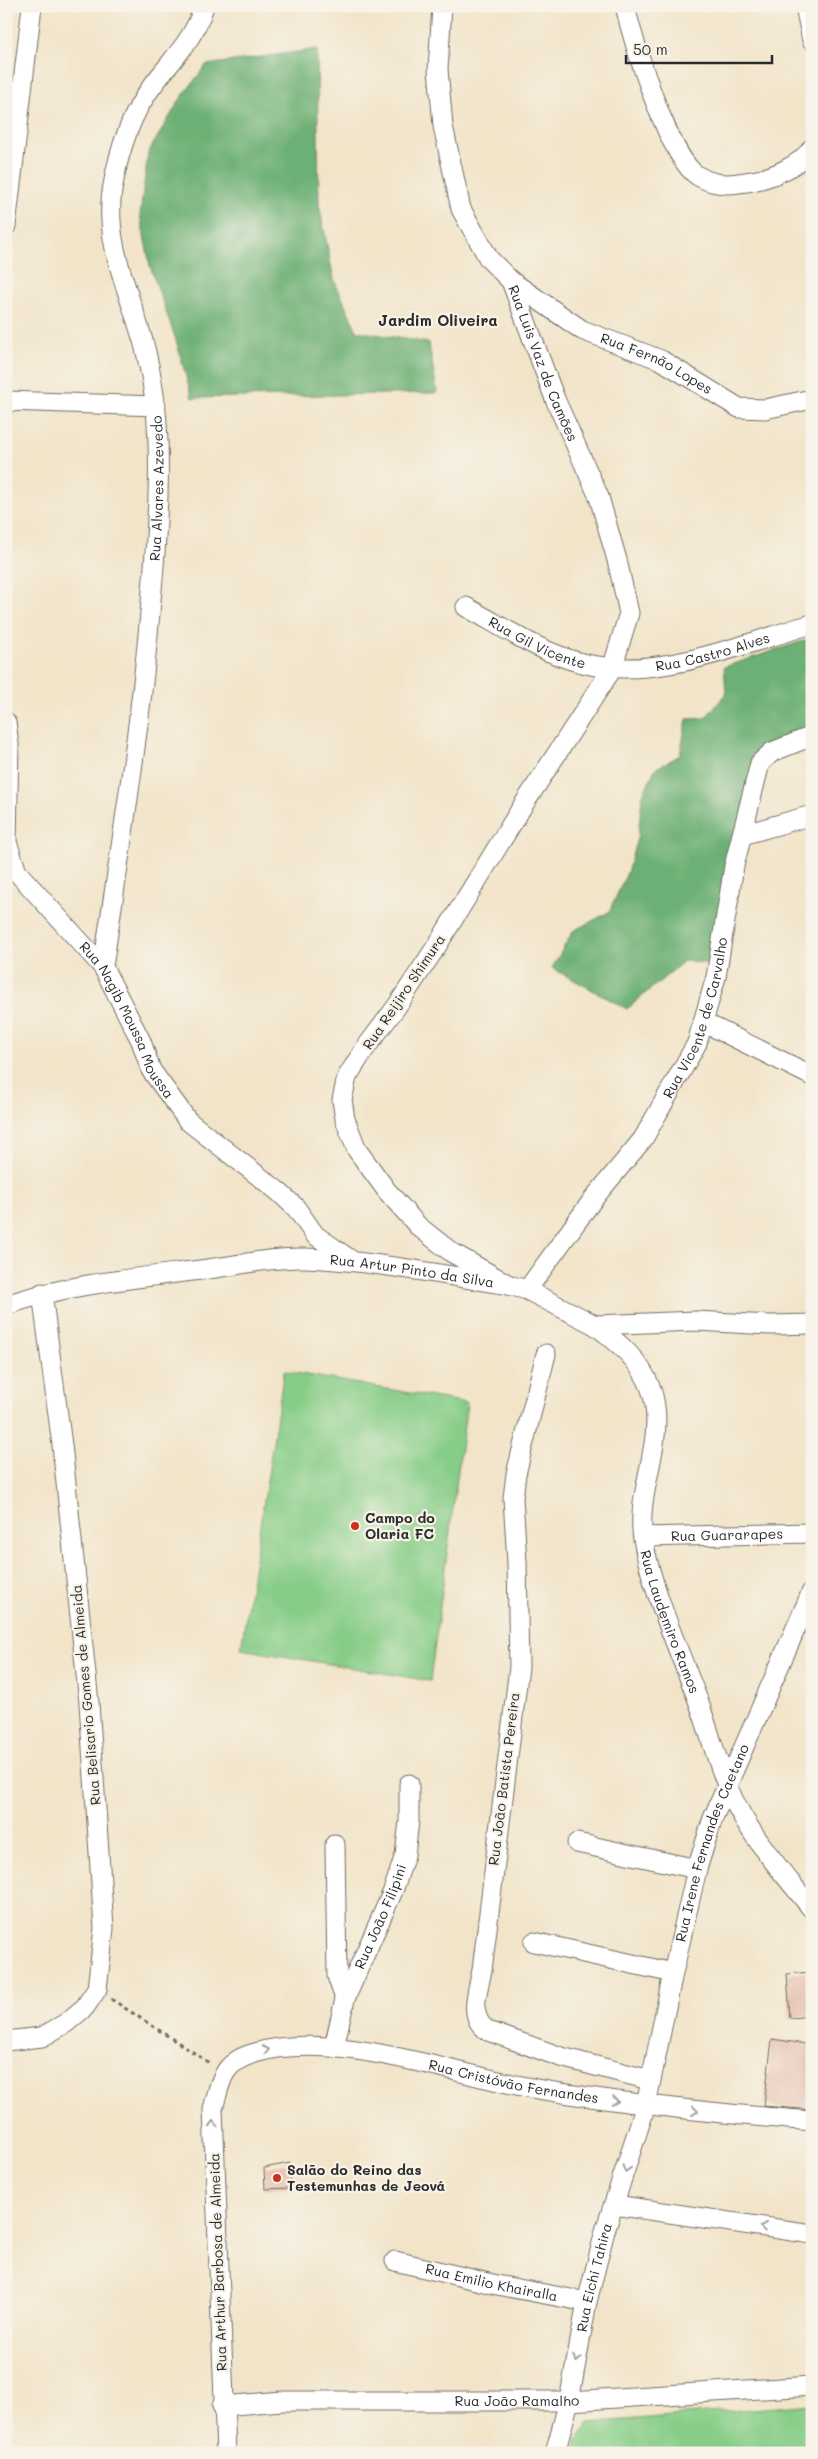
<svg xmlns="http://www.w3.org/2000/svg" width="818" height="2459" viewBox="0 0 818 2459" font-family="Mali,sans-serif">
<rect width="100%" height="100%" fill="#f7f3e8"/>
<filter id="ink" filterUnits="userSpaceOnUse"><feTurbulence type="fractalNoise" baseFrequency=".02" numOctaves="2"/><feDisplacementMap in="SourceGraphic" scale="10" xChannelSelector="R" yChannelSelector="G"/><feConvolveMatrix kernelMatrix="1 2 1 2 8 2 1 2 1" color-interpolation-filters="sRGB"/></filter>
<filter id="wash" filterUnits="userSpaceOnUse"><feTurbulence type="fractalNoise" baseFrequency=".0096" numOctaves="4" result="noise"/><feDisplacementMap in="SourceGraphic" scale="20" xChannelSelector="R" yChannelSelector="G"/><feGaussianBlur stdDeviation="1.12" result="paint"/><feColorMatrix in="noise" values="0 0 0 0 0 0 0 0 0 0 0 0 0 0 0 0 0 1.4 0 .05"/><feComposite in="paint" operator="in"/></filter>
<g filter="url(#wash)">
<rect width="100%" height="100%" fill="#f2e4c9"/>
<path fill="#87cd87" stroke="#597c59" d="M284,1371l183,32 -37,278 -189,-32z
M812,2404v49h-237l3,-14 11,-16z"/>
<path fill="#6db074" stroke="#4c6e50" d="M317,49l2,155 15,76 23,51 72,12 8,50 -245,5 -16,-58 -26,-74 -10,-51 8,-62 31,-52 27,-36z
M812,638v94l-43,19 -58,213 -27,-3 -57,48 -75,-41 21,-37 36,-19 18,-39 11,-38 4,-38 13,-28 25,-14 7,-36 18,-1 21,-24 -2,-27z"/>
<g id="blocks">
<path fill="#e1af9d" d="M812,1972v44l-22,2 -3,-44z
M772,2039l40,6v65l-48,-4z
M290,2163l1,25 -26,1 -1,-21z"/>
</g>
</g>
<g filter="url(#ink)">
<use href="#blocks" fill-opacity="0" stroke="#716c62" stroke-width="1"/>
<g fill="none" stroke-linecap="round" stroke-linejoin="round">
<defs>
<g id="street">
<path id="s1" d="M442,6l-4,63 5,57 18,83 28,50 22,22 44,118 44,98 18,63 12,53 -17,56 -90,138 -84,137 -41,62 -33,44 -17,27 -5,23 3,19 12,31 30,41 31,35 33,26 58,33"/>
<path d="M625,6c8,35 44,153 73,170 20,12 38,8 59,4 18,-4 45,-16 55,-32"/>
<path d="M805,6l7,34"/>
<path d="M6,226l26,-220"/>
<path id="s2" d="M511,281l71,49 79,30 78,48 26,1 47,-10"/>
<path d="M6,401l150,5"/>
<path id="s3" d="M466,607c37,20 75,46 116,56 74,19 159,-19 230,-39"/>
<path id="s4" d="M6,722l3,22 -2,98 10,30 86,95 38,74 10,29 37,51 91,71 17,16 19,27 36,25"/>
<path d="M742,835l70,-20"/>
<path id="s5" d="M103,967c18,-122 38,-243 48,-366 5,-53 9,-107 7,-160 -1,-30 -5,-60 -12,-89 -13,-53 -42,-105 -34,-161 6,-37 17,-75 41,-106 20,-27 41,-45 51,-79"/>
<path d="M705,1023l107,53"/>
<path id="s6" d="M527,1290l67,-92 49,-59 54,-96 19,-66 18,-111 26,-103 12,-11 40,-16"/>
<path id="s7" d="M6,1305c66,-22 134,-27 202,-36 32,-4 65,-12 98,-11 68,3 136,17 203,27l18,5 68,35 101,-4 76,4 40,-1"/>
<path id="s8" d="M595,1325c23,17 46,36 56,64 17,50 -16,100 -8,150 9,53 37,113 56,164 14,39 23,80 45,116 19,32 45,61 68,90"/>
<path d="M546,1354l-30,120 -3,24 4,64 2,105 -37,303c-4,22 -15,47 6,61l73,26 89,23"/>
<path id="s9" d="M643,1537l169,-4"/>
<path d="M577,1843l120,26"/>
<path d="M335,1844l2,132 8,23"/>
<path d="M534,1942l139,31"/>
<path d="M6,2041l36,-4 24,-14 19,-16 12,-18 7,-61 -15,-225 -27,-258 -20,-152"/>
<path id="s10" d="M334,2047l11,-48 48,-108 12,-36 4,-34v-37"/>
<path d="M615,2205l197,29"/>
<path id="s11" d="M395,2261l102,24 90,17"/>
<path id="s12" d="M222,2406l60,-5h287l243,-15"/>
<path id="s13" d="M226,2453l-13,-344c8,-29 9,-47 42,-56 79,-24 200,22 282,36 92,15 183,25 275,32"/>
<path id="s14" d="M555,2453l14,-52 18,-99 18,-71 41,-126 27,-132 24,-104 16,-51 99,-227"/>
</g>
</defs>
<use href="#street" stroke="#716c62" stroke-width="21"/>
<path stroke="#716c62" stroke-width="3" stroke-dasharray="4 4" stroke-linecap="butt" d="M111,1999l100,65"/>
<use href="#street" stroke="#fff" stroke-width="19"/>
</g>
<defs><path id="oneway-chevron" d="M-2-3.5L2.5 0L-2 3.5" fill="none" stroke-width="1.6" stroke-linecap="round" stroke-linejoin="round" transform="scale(1.25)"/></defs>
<g stroke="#a0a0a0">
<use href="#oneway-chevron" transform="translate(266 2050) rotate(-12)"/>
<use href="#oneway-chevron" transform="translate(615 2101) rotate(9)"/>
<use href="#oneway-chevron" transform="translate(695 2111) rotate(7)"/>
<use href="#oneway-chevron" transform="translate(213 2124) rotate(-92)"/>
<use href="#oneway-chevron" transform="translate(626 2169) rotate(107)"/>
<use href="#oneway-chevron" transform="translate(763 2227) rotate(-173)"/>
<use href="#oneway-chevron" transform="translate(577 2359) rotate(101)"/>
</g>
</g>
<g fill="#c8321e" stroke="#f7f3e8" stroke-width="2">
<circle cx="355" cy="1526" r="5"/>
<circle cx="277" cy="2178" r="5"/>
</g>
<g text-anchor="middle" stroke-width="4.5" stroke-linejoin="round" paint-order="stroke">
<g font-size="14" fill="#2b2b2b" stroke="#f7f3e8">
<text dy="5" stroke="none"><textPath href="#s1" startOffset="382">Rua Luis Vaz de Camões</textPath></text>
<text dy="5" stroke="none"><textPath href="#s2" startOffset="168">Rua Fernão Lopes</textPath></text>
<text dy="5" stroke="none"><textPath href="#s5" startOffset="482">Rua Alvares Azevedo</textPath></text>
<text dy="5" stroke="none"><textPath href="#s3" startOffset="80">Rua Gil Vicente</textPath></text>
<text dy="5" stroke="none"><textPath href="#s3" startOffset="262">Rua Castro Alves</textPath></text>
<text transform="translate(404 992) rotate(-56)" y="5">Rua Reijiro Shimura</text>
<text dy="5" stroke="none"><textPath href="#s6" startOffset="324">Rua Vicente de Carvalho</textPath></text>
<text dy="5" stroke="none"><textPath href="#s4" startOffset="338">Rua Nagib Moussa Moussa</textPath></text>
<text dy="5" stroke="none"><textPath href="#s7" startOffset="411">Rua Artur Pinto da Silva</textPath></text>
<text dy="5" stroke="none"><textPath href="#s9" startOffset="84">Rua Guararapes</textPath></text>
<text dy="5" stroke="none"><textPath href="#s8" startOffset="325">Rua Laudemiro Ramos</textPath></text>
<text transform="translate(86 1695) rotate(-95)" y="5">Rua Belisario Gomes de Almeida</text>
<text transform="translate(504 1779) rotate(-83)" y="5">Rua João Batista Pereira</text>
<text dy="5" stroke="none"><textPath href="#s14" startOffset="631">Rua Irene Fernandes Caetano</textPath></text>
<text dy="5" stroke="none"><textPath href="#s10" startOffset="139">Rua João Filipini</textPath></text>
<text dy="5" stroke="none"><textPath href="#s13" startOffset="682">Rua Cristóvão Fernandes</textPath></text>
<text transform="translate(218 2262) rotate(-92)" y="5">Rua Arthur Barbosa de Almeida</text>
<text dy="5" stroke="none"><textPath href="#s14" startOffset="180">Rua Eichi Tahira</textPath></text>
<text dy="5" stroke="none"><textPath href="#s11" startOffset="99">Rua Emilio Khairalla</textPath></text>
<text dy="5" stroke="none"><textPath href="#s12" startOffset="295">Rua João Ramalho</textPath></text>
</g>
<g font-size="14" font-weight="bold" fill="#2b2b2b" stroke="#f7f3e8" text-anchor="start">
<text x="365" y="1523">Campo do<tspan x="365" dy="16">Olaria FC</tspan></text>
<text x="287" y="2175">Salão do Reino das<tspan x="287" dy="16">Testemunhas de Jeová</tspan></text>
</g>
<g font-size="15" font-weight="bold" fill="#2b2b2b" stroke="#f7f3e8">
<text x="438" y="326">Jardim Oliveira</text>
</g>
</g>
<rect width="818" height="2459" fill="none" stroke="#f7f3e8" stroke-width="25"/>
<path d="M626 55v8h146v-8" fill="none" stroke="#2b2b2b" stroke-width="2.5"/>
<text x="633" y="55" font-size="15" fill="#2b2b2b" stroke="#f7f3e8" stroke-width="4" paint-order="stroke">50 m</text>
</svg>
